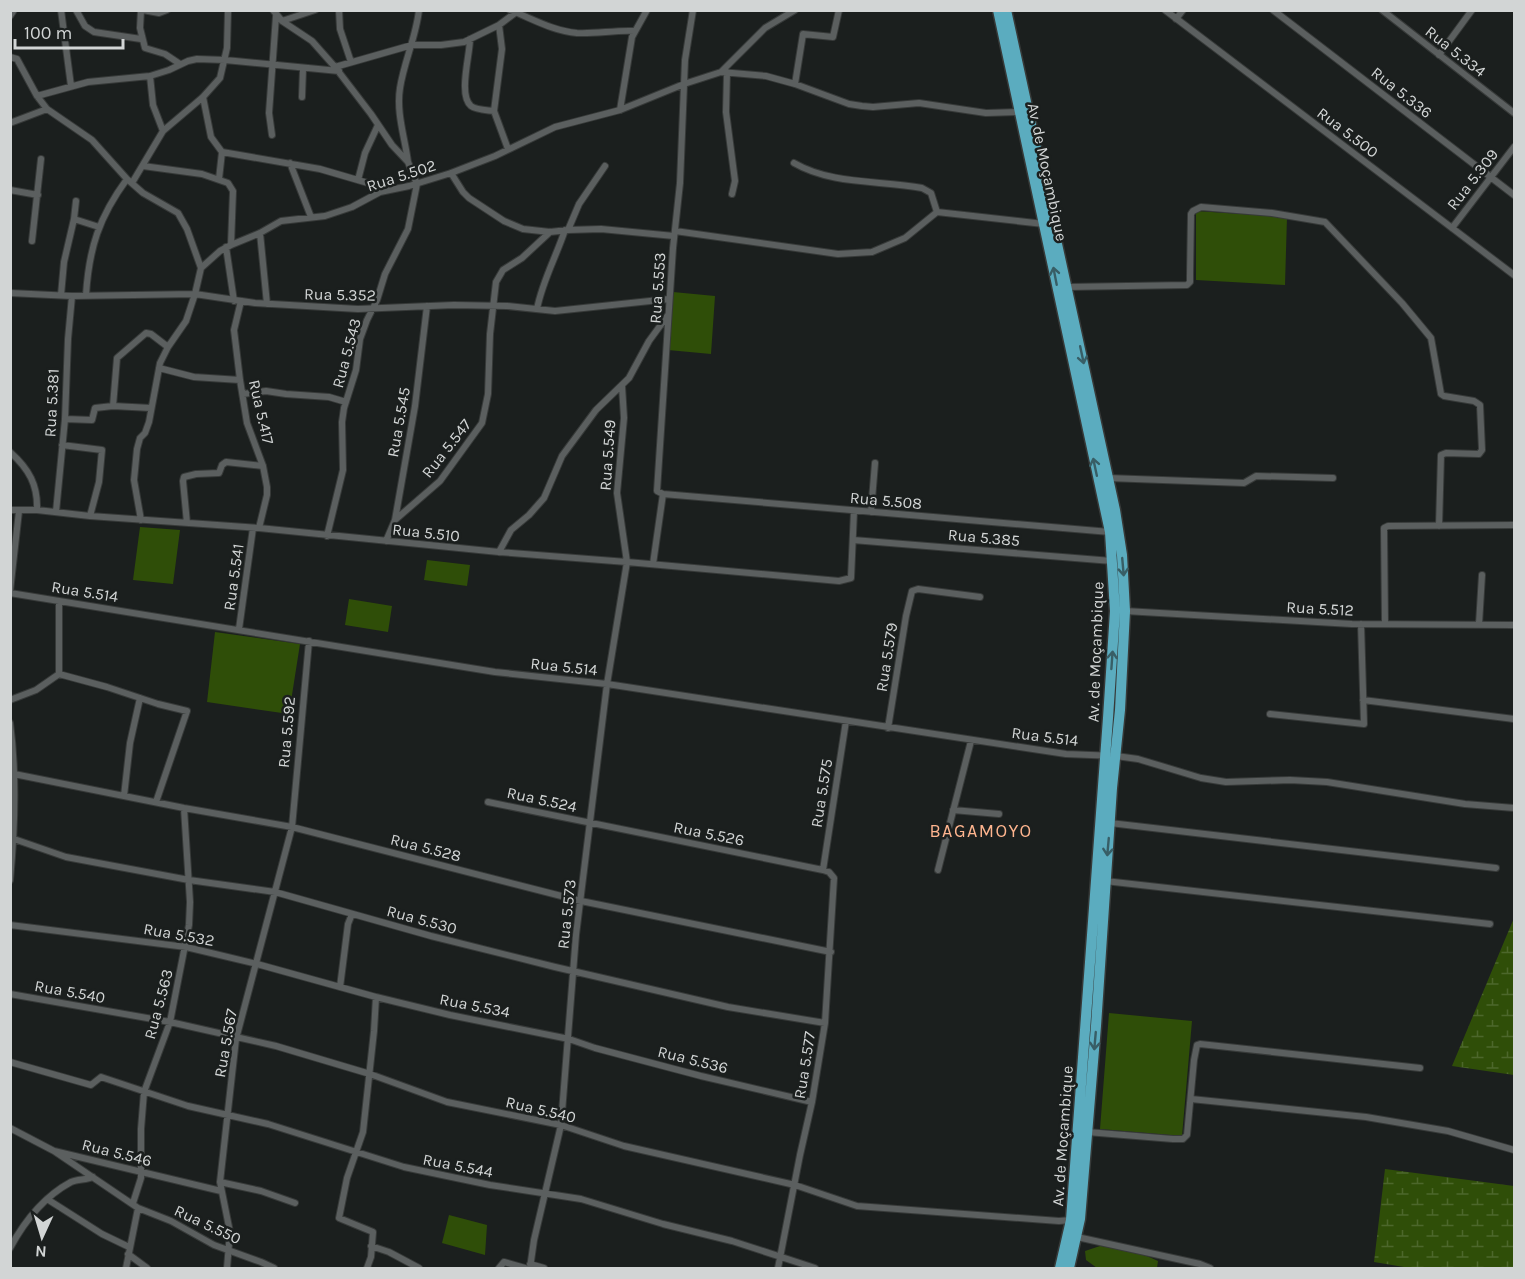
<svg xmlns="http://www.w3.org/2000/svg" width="1525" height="1279" viewBox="0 0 1525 1279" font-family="Karla,sans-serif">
<defs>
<pattern id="wetland-marsh" width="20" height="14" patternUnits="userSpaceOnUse" patternTransform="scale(1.5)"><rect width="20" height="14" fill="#2f4e08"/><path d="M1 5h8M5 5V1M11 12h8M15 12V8" fill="none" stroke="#4c672b"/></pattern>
</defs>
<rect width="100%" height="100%" fill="#1b1f1e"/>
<path fill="#2f4e08" d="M1196,211l91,6 -2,68 -89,-5z
M673,292l42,4 -4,58 -43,-4z
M140,527l40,3 -7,54 -40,-4z
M427,560l43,5 -3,21 -43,-6z
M349,599l43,7 -4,26 -43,-7z
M215,632l85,12 -11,70 -82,-12z
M1109,1013l83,8 -10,115 -82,-7z
M449,1215l38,10 -2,30 -43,-12z
M1100,1246c21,1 39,6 58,15l-1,7h-60l-11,-8 -1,-9z"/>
<path fill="url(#wetland-marsh)" d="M1514,918v157l-62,-9z
M1385,1169l129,17v82h-104l-36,-6z"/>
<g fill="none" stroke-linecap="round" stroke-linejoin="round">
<defs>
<path id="minor" d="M61,10l10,76
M76,10l9,16 9,6 47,7
M141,10l-1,18 5,20 20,6 15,10
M143,10l16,3 8,-3
M273,10l9,11 30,20 23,26 36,47 21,31 16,17 9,22 -9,45 -23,45 -8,26 -10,20 -7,19 -4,31 -12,38 -2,14 1,48 -16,66
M339,10l1,19 11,33
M510,10c23,9 43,21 67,23 19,1 38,-3 57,-2
M693,10l-8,50 -5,123 -7,65 -16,243 6,3 447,38
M1165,10l349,265
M1273,10l241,185
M1382,10l132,103
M10,16l4,-6
M1176,19l7,-9
M282,21l33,-11
M499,25l3,24 -8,62 14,38
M470,39c0,16 -12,56 1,67 5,4 16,4 23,5
M1439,55l33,-45
M10,57l7,2 20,37 10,13 45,31 35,39 16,14 35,20 9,16 14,39
M335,67l77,-22h29l23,-3 35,-17 20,-15
M721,72l45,4 29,8 54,20 13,2 11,1 46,-4 67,10 34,-1
M727,72l-1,40 9,69 -3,13
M150,76l3,29 10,26
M795,84l8,-50 30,3 6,-27
M37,96l51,-14 62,-6 19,-6 19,-9 9,-2 28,1 114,11
M203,97l8,40 11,15 98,17 48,14 12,9
M302,97l1,-28
M620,110l12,-73 15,-27
M10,123l37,-14
M272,135l-3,-22 7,-97
M408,162c-3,-24 -12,-49 -8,-74 4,-26 16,-51 19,-78
M290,163l21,54
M794,163c38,22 86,17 128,25l9,5 6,19
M143,166l59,8 26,9 5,8 -2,54
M451,173l12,19 6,6 35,23 19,8 27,3 18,-2 33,-1 73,7
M219,179l3,-27
M358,180l7,-27 13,-28
M132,183l31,-52 40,-34 17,-19 7,-30 1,-38
M10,190l28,5
M74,219l25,8
M1452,228l62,-81
M568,230l11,-26 26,-38
M675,231l163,23 34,-2 33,-14 32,-26 107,12
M260,233l7,71
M32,241l9,-82
M226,247l8,54
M1067,287l120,-2 3,-3v-7l1,-61 2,-3 8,-4 71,6 53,9 77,81 29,35 10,56 3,2 30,5 6,4 2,45 -3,4 -33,-1 -5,2 -2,71
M10,293l62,3 123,-2 6,-26 19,-17 11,-6 29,-12 21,-12 44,-5 27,-9 28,-15 29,-6 42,-13 44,-17 60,-29 65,-17 64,-26 37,-12 44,-44 30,-18
M61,295l3,-33 10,-43 2,-18
M86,295c3,-47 13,-78 41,-116
M241,301l-7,29 6,50 7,43 16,43 4,21v8l-8,33
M537,309c5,-27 19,-52 28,-79
M159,368l35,9 46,3
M243,394l23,-3 20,3 43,3 17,5
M113,406l4,-48 29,-25 5,1 17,13
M65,419l27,1 3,-12 18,-2 38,2
M62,445l40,5 -3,32 -9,34
M10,452c19,17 28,33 27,58
M1108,478l136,5 12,-7 77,2
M10,510h27l53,6 169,12 240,24 128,10 212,19 12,-3 3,-67
M56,512l9,-93 3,-80 4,-43
M871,512l4,-49
M141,520l-7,-40 3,-31 3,-11 5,-5 4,-11 11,-59 8,-16 18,-26 9,-27 60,9 103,6 96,-4 53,1 48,5 114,-12
M395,520l45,-39 42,-58 6,-29 2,-60 6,-52 7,-12 19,-12 28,-26
M187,523l-4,-42 1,-4 12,-3 23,-1 3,-8 4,-3 37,4
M853,540l259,21
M386,541l9,-21 20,-114 12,-100
M499,552l12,-22 18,-15 15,-17 18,-42 34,-46 33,-32 20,-37 19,-26
M653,564l10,-70
M10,591l9,-80
M10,593l485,79 112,12 459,70 50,2 22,3 63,19 25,4 64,-2 37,2 138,22 49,4
M59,601v73
M1125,611l227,13 162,1
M1385,624l-1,-96 4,-2 126,-1
M1479,624l3,-49
M239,629l14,-101
M59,674l48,13 51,17 29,7 -31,91
M10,700l26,-10 23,-16
M1363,700l151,19
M1270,714l94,10 -3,-100
M10,723c7,52 5,105 0,157
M888,728l18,-112 6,-25 6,-2 62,8
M14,774l170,34 108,19 289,74 250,51
M124,796l6,-53 10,-45
M488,802l335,68 6,2 5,6 -9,145 -13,79 -12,53 -22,113
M953,810l46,4
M1110,823l386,45
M14,839l52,18 123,23 86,12 156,44 124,31 173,40 97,16
M823,870l23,-149
M938,870l33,-129
M1105,881l385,43
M10,925l176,22 71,17 119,33 74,18 119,24 26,9 106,28 111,26
M340,987l8,-63 4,-10
M10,994l160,28 106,24 94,28 77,28 114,23 63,21 171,39 62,21 202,15 12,-1
M10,1062l81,23 10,-8 87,29 80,18 136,43 86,18 91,14 82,25 69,17 83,27
M1191,1099l175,18 82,14 66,19
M10,1128l44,23 167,40
M1087,1132l86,7h10l4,-4 7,-75 3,-15 3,-1 220,24
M54,1151l84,57 33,13 43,24 47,17 13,6
M220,1182l41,9 34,12
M47,1199l55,35 27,13
M133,1203l8,-25v-49l3,-37 26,-70 19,-97 1,-23 -6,-94
M1077,1237l123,27 10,4
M371,1246l18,6 30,16
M10,1248c14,-26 35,-52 61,-66 7,-3 15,-2 22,-5
M128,1254l19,14
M530,1264l14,4
M126,1268l12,-60
M227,1268l3,-36 -10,-50 16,-143 56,-212 17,-186
M367,1268l4,-11 2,-25 -34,-14 8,-40 16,-46 11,-101 2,-34
M499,1268l5,-6 21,6
M530,1268l4,-28 27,-115 15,-190 31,-251 20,-122 -10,-69 7,-75 -2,-32"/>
<path id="trunk" d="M998,10l112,522 5,79 -7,107 -37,502 -11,48
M1006,10l109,500 7,45 3,56 -5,99 -8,78 -16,238 -16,193 -11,49"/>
</defs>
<use href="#minor" stroke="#373a39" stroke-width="8"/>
<use href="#trunk" stroke="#373a39" stroke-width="13"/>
<use href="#minor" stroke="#5b5f5f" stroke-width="6"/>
<use href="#trunk" stroke="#5bacbf" stroke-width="10"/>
</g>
<defs><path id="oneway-shaft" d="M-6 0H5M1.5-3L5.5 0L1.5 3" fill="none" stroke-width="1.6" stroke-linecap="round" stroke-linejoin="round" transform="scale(1.5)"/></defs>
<g stroke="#385e66">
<use href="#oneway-shaft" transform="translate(1055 276) rotate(-101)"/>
<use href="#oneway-shaft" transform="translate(1082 355) rotate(78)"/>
<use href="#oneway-shaft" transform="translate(1095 467) rotate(-102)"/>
<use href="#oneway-shaft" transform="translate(1123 567) rotate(85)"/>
<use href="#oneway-shaft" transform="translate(1112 660) rotate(-86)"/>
<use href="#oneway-shaft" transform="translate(1108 847) rotate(95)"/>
<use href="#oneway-shaft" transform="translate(1095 1041) rotate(95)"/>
</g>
<g text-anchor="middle" stroke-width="5" stroke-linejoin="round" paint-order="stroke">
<g font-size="16" fill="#d2d5d5" stroke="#1b1f1e">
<text transform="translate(1456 51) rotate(38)" y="6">Rua 5.334</text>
<text transform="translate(1402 92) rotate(38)" y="6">Rua 5.336</text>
<text transform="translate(1348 132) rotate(37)" y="6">Rua 5.500</text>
<text transform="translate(1048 172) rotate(78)" y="6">Av. de Moçambique</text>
<text transform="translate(401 175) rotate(-18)" y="6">Rua 5.502</text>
<text transform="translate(1472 179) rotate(-52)" y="6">Rua 5.309</text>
<text transform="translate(657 288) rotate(-86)" y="6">Rua 5.553</text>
<text transform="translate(340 294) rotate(1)" y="6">Rua 5.352</text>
<text transform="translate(346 353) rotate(-75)" y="6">Rua 5.543</text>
<text transform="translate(51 403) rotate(-87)" y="6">Rua 5.381</text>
<text transform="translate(262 412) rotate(77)" y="6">Rua 5.417</text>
<text transform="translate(398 422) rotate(-80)" y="6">Rua 5.545</text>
<text transform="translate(446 448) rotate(-52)" y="6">Rua 5.547</text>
<text transform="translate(607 455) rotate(-86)" y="6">Rua 5.549</text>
<text transform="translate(886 500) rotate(5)" y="6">Rua 5.508</text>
<text transform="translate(426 532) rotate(6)" y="6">Rua 5.510</text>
<text transform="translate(984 537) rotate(5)" y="6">Rua 5.385</text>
<text transform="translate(233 577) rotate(-82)" y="6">Rua 5.541</text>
<text transform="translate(85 591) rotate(9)" y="6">Rua 5.514</text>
<text transform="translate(1320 608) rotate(3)" y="6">Rua 5.512</text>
<text transform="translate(1095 652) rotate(-88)" y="6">Av. de Moçambique</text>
<text transform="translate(886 657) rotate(-81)" y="6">Rua 5.579</text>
<text transform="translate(564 666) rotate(6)" y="6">Rua 5.514</text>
<text transform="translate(286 732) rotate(-85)" y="6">Rua 5.592</text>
<text transform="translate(1045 736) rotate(7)" y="6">Rua 5.514</text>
<text transform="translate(821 793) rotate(-81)" y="6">Rua 5.575</text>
<text transform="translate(542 799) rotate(12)" y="6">Rua 5.524</text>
<text transform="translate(709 833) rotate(11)" y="6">Rua 5.526</text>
<text transform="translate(426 847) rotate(14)" y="6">Rua 5.528</text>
<text transform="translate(566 914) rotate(-84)" y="6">Rua 5.573</text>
<text transform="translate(422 919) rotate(15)" y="6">Rua 5.530</text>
<text transform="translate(179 934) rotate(10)" y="6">Rua 5.532</text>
<text transform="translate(70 991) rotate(10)" y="6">Rua 5.540</text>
<text transform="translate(158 1004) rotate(-75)" y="6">Rua 5.563</text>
<text transform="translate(475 1005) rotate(11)" y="6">Rua 5.534</text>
<text transform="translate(225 1043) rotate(-80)" y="6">Rua 5.567</text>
<text transform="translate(693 1059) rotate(14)" y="6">Rua 5.536</text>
<text transform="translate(804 1065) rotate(-81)" y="6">Rua 5.577</text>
<text transform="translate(541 1109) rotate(13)" y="6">Rua 5.540</text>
<text transform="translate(1062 1136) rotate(-86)" y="6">Av. de Moçambique</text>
<text transform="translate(117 1152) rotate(14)" y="6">Rua 5.546</text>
<text transform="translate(458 1165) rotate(11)" y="6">Rua 5.544</text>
<text transform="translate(208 1224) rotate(25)" y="6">Rua 5.550</text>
</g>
<g font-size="18" letter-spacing="1.5" fill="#ffb58f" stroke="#1b1f1e">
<text x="981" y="837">BAGAMOYO</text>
</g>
</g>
<rect width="1525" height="1279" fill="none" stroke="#d2d5d5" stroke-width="24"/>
<g transform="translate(42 1237) rotate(184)" stroke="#1b1f1e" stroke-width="4.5" paint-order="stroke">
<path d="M0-4.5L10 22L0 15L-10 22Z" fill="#d2d5d5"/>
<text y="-9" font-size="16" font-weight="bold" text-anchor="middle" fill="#d2d5d5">N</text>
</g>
<path d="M15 39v9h108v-9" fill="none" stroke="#d2d5d5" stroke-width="3"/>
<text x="24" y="39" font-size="18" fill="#d2d5d5" stroke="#1b1f1e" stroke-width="4.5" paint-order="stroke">100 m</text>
</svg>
